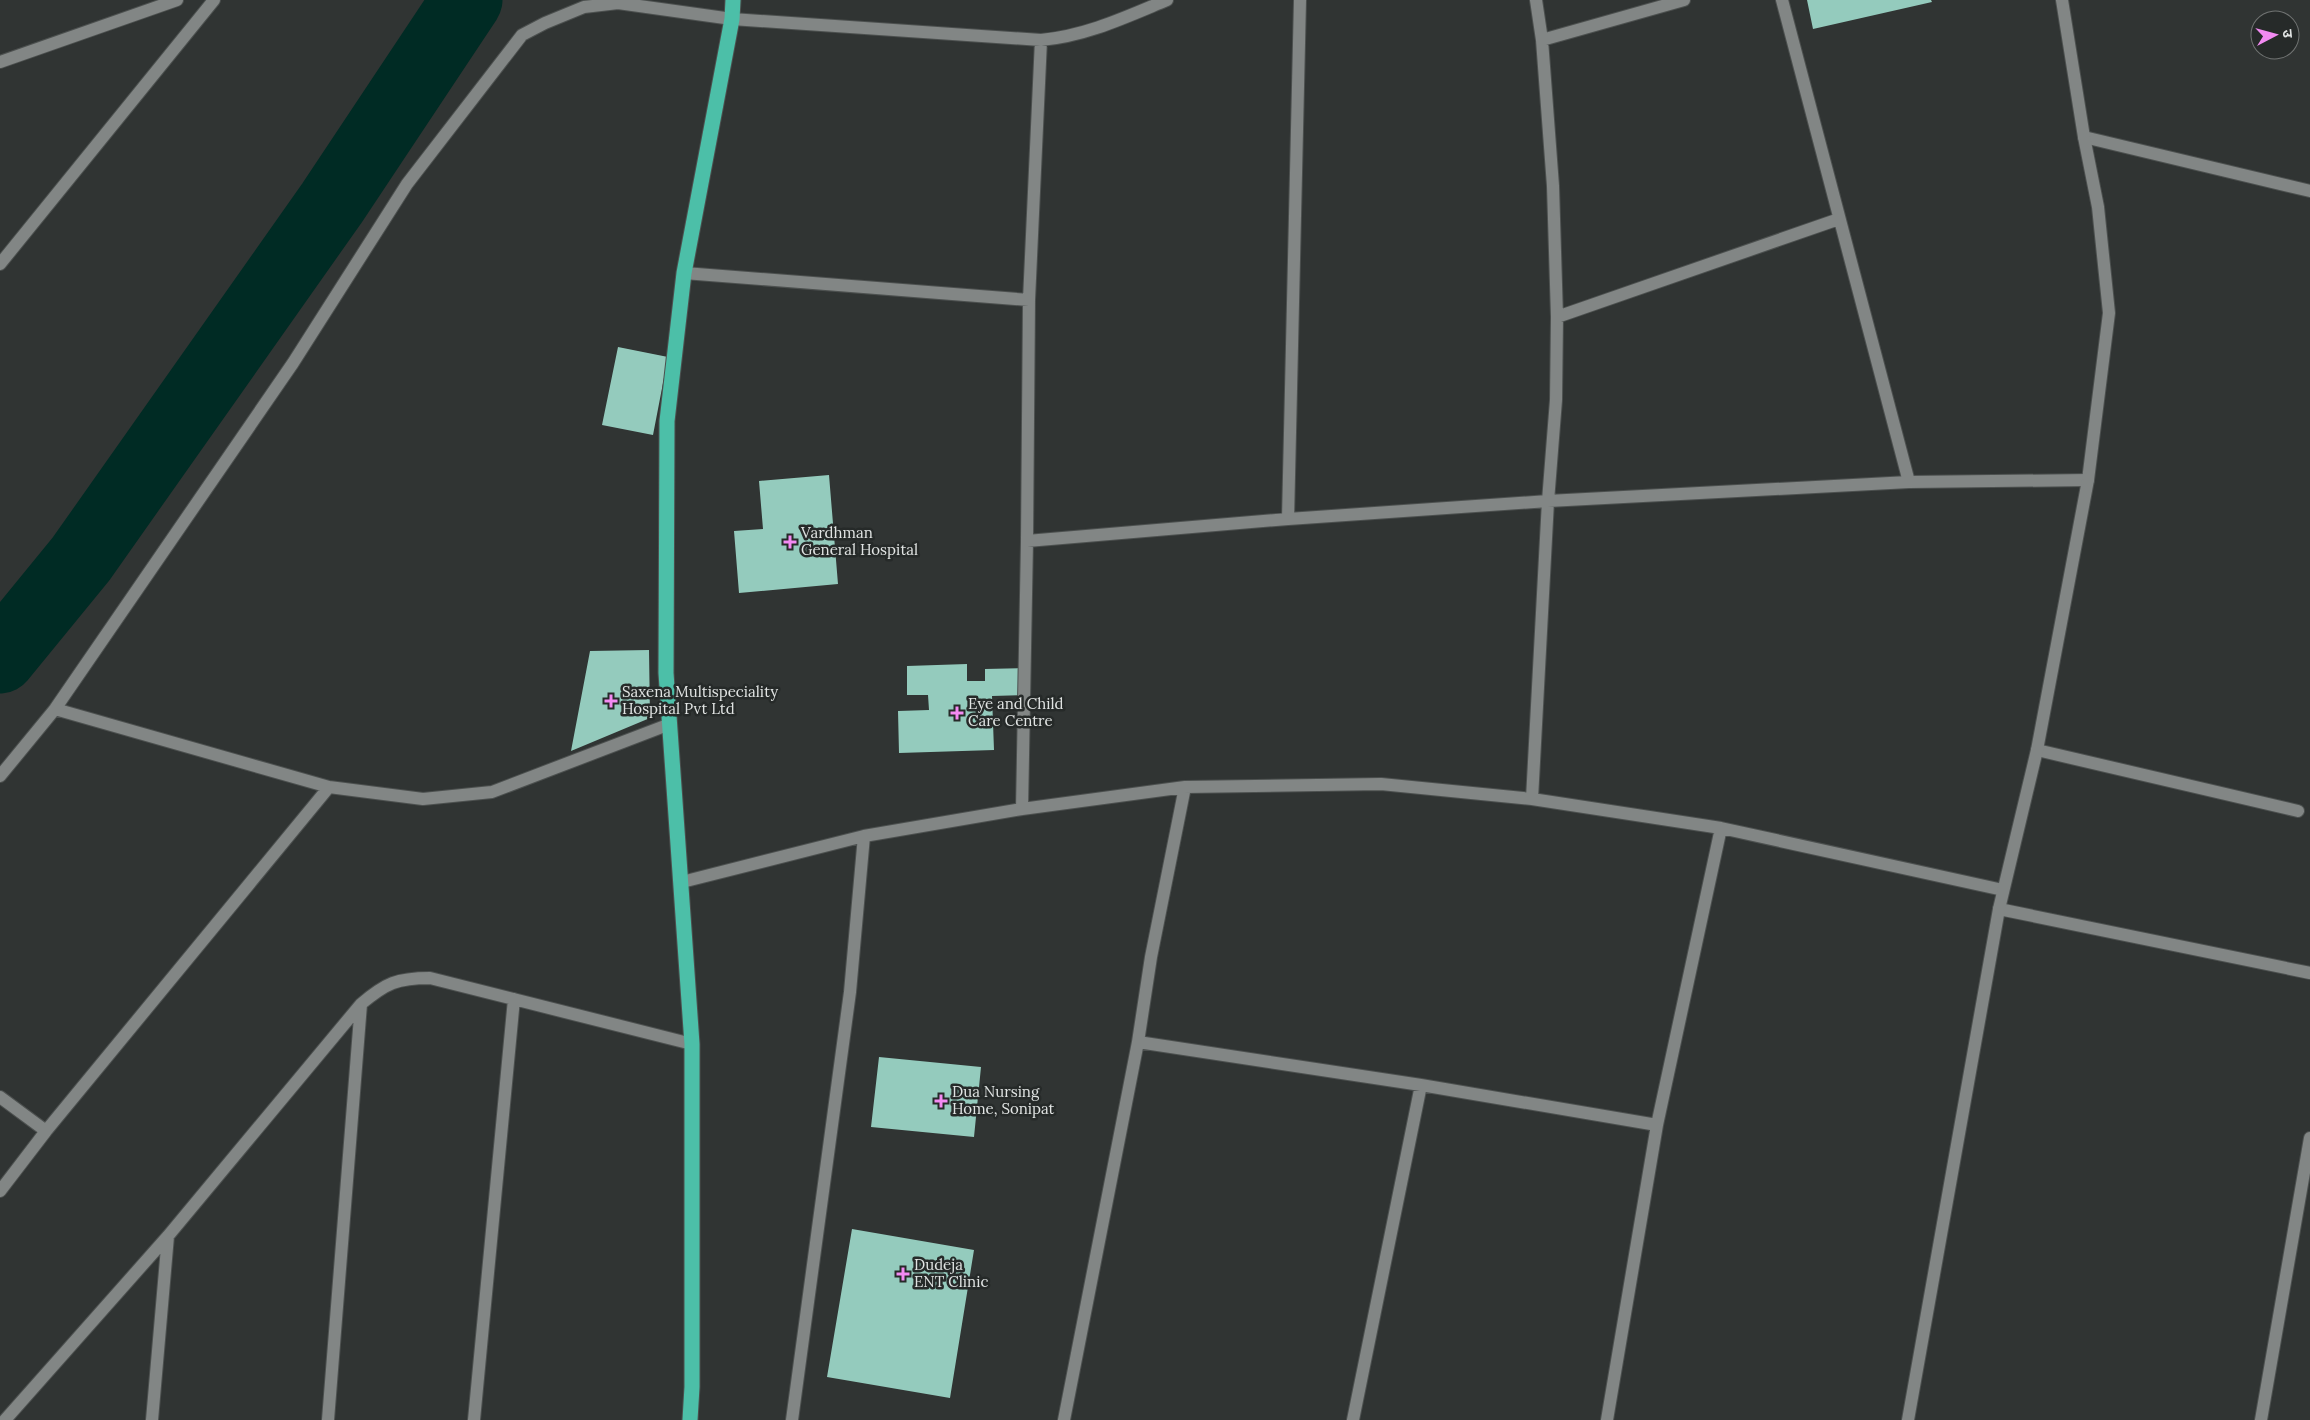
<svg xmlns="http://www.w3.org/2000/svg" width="2310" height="1420" viewBox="0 0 2310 1420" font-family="Lora,'Noto Sans Devanagari',serif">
<rect width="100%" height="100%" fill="#303433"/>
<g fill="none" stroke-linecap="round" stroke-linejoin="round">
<path stroke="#002b24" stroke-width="71" d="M0,658l81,-99 251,-356 135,-203"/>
</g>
<path fill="#94cbbd" d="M1807,0h124l1,2 -119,27z
M618,347l50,10 -15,78 -51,-10z
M829,475l9,109 -99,9 -5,-62 29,-2 -4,-48z
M649,650l1,68 -79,33 19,-100z
M967,664v17h18v-12l38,-1 1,27 -32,1 2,54 -95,3 -1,-42 31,-1 -1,-15h-21v-29z
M879,1057l102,10 -7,70 -103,-10z
M852,1229l122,21 -24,148 -123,-21z"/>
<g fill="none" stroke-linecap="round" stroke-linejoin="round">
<defs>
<path id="lane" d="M2037,750l261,61"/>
<path id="street" d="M1782,0l127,482
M1542,40l142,-40
M0,62l177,-62
M2084,137l226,54
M0,264l214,-264
M684,273l345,27
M1557,317l282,-98
M1288,519l12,-519
M1027,541l261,-22 260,-18 361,-19 179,-2
M55,709l274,78 94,12 69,-7 178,-68
M0,776l55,-67 238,-346 114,-179 115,-149 23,-12 39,-16 34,-4 114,16 309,21c45,-4 85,-23 126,-40
M1532,799l16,-298 8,-101 1,-83 -4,-131 -11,-146 -6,-40
M1022,809l5,-268 2,-241 12,-260
M682,882l182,-46 158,-27 163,-22 196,-3 151,15 189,29 282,62
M1999,909l311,64
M1138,1042l283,43 236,40
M0,1097l46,34
M0,1191l46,-60 283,-344
M5,1420l163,-184 193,-232c25,-21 36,-26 69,-26l262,66
M152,1420l16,-184
M328,1420l33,-416
M474,1420l40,-421
M792,1420l58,-428 14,-156
M1064,1420l74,-378 13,-85 34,-170
M1353,1420l68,-335
M1607,1420l50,-295 64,-297
M2261,1420l49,-282"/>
<path id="secondary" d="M1908,1420l91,-511 38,-159 51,-270 21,-167 -11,-106 -14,-70 -22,-137"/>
<path id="highway" d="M690,1420l2,-33v-343l-26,-371 1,-252 17,-148 48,-254 1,-19"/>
</defs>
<use href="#lane" stroke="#4c504f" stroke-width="14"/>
<use href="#street" stroke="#4c504f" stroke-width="14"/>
<use href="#secondary" stroke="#4c504f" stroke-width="14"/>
<use href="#highway" stroke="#4c504f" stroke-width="17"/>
<use href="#lane" stroke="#828685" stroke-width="12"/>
<use href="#street" stroke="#828685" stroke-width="12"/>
<use href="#secondary" stroke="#828685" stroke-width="12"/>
<use href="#highway" stroke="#4cbfa8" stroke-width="15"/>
</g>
<g fill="#f38af2" stroke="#262a29" stroke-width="2">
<path d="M787.5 534.5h5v5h5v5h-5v5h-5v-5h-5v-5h5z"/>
<path d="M608.5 693.5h5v5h5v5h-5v5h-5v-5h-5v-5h5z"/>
<path d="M954.5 705.5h5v5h5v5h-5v5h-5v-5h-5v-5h5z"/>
<path d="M938.5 1093.5h5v5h5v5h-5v5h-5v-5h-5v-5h5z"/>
<path d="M900.5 1266.5h5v5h5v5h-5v5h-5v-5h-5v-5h5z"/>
</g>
<g text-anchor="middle" stroke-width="5" stroke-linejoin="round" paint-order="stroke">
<g font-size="15" fill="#e1e4e3" stroke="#262a29" text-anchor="start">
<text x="801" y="538">Vardhman<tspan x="801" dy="17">General Hospital</tspan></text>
<text x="622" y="697">Saxena Multispeciality<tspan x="622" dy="17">Hospital Pvt Ltd</tspan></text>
<text x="968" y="709">Eye and Child<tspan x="968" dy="17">Care Centre</tspan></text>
<text x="952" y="1097">Dua Nursing<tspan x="952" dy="17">Home, Sonipat</tspan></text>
<text x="914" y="1270">Dudeja<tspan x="914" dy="17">ENT Clinic</tspan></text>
</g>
</g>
<g transform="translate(2275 35) rotate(84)"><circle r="24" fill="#262a29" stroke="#717473"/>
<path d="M0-4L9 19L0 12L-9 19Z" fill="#f38af2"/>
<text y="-8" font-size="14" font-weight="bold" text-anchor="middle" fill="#e1e4e3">उ</text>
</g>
</svg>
